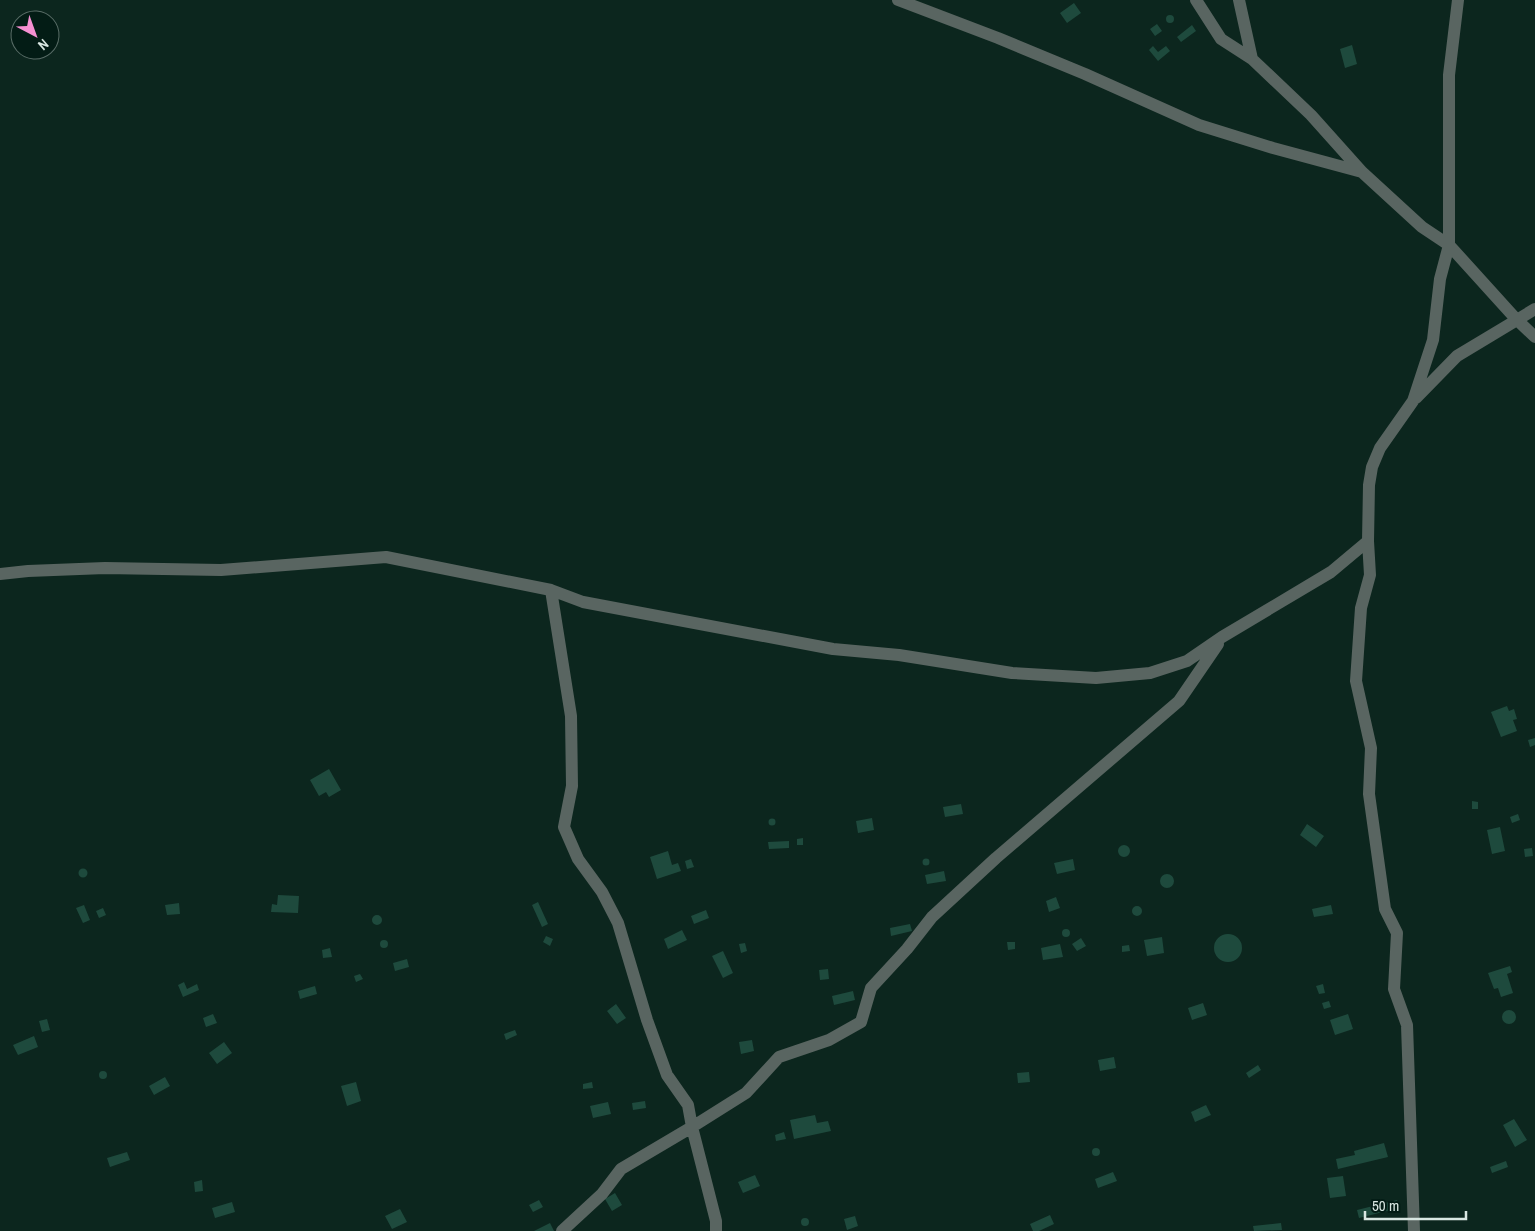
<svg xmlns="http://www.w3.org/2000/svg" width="1535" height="1231" viewBox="0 0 1535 1231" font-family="'Archivo Narrow',sans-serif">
<rect width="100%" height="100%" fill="#0c261e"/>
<path fill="#1e4a3d" d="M1074,3l7,10 -14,10 -7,-10z
M1166 19a4 4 0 1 1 8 0a4 4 0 1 1-8 0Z
M1157,24l5,7 -7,5 -5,-7z
M1192,25l4,6 -15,11 -4,-5z
M1352,45l5,19 -12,4 -5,-19z
M1153,46l5,6 8,-6 4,5 -12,10 -9,-11z
M1507,706l2,5 5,-2 3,10 -4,1 4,11 -16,6 -10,-25z
M1535,738v7l-5,2 -2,-7z
M329,769l12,21 -12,7 -3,-5 -7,4 -9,-16z
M1472,801l6,1v7h-6z
M961,804l2,10 -18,3 -2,-10z
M1518,814l2,6 -8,3 -2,-6z
M872,818l2,12 -16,3 -2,-12z
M768.5 822a3.5 3.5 0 1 1 7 0a3.5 3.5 0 1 1-7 0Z
M1307,824l17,12 -8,11 -16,-12z
M1500,827l5,24 -13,3 -5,-24z
M803,838v7h-6v-6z
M789,841v7l-20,1 -1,-7z
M1118 851a6 6 0 1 1 12 0a6 6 0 1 1-12 0Z
M1532,848l1,8 -8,1 -1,-8z
M668,851l4,14 6,-2 3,8 -24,8 -7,-22z
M922.5 862a3.5 3.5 0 1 1 7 0a3.5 3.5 0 1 1-7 0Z
M691,859l3,8 -7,2 -2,-8z
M1073,859l2,11 -18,4 -3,-11z
M78.5 873a4.5 4.5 0 1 1 9 0a4.5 4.5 0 1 1-9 0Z
M944,871l2,10 -19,3 -2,-9z
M1160 881a7 7 0 1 1 14 0a7 7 0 1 1-14 0Z
M278,895l21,1 -1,17 -27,-1 1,-8 5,1z
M1056,897l4,11 -11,4 -3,-11z
M538,902l10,22 -6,3 -10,-22z
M179,903l1,11 -13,1 -2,-10z
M84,905l6,15 -7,3 -7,-15z
M1331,905l2,9 -19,3 -2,-8z
M1132 911a5 5 0 1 1 10 0a5 5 0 1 1-10 0Z
M103,908l3,7 -7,3 -3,-7z
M706,910l3,8 -15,6 -3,-8z
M372 920a5 5 0 1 1 10 0a5 5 0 1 1-10 0Z
M910,924l2,7 -21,5 -1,-8z
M1062 933a4 4 0 1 1 8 0a4 4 0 1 1-8 0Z
M682,930l5,10 -19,9 -4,-10z
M1214 948a14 14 0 1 1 28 0a14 14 0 1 1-28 0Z
M546,936l7,3 -3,7 -7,-4z
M1162,937l2,16 -17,3 -3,-16z
M1081,938l5,8 -9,5 -5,-7z
M380 944a4 4 0 1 1 8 0a4 4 0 1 1-8 0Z
M1007,942h8v7l-7,1z
M745,943l2,8 -6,2 -2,-9z
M1060,944l3,13 -20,3 -2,-12z
M1129,945l1,6 -8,1v-6z
M330,948l2,9 -9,1 -1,-8z
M723,951l10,22 -10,5 -11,-22z
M407,959l2,8 -14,4 -2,-8z
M1510,966l2,6 -5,2 6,19 -12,4 -3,-9 -4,1 -6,-16z
M828,969l1,10 -9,1 -1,-10z
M360,974l3,5 -7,3 -2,-6z
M184,982l3,7 10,-5 2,6 -16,7 -5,-12z
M1323,984l2,9 -6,1 -3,-8z
M315,986l2,8 -17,5 -2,-8z
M853,991l2,9 -21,5 -2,-9z
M1329,1001l2,6 -7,2 -2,-6z
M1203,1003l4,12 -15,5 -4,-12z
M616,1004l10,14 -9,6 -10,-13z
M1502 1017a7 7 0 1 1 14 0a7 7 0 1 1-14 0Z
M213,1014l4,9 -11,4 -3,-9z
M1348,1014l5,15 -18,6 -5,-15z
M47,1019l3,11 -8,2 -3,-11z
M515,1030l2,5 -11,5 -2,-6z
M34,1036l4,11 -20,8 -5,-10z
M752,1040l2,11 -13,3 -2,-12z
M224,1042l8,11 -15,11 -8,-11z
M1114,1057l2,11 -16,3 -2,-11z
M1258,1065l3,5 -12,8 -3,-5z
M99 1075a4 4 0 1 1 8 0a4 4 0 1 1-8 0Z
M1029,1072l1,10 -12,1 -1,-10z
M165,1077l5,9 -16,9 -5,-9z
M356,1082l5,19 -14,5 -6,-20z
M592,1082l1,6 -10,1v-5z
M645,1101l1,7 -13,2 -1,-7z
M608,1102l3,12 -18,4 -3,-12z
M1206,1105l5,10 -16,7 -4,-10z
M815,1115l2,8 11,-2 3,10 -37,8 -4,-19z
M1514,1119l13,21 -12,7 -12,-22z
M784,1132l2,7 -10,2 -1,-6z
M1384,1143l4,14 -50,12 -2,-10 19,-4 -1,-4z
M1092 1152a4 4 0 1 1 8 0a4 4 0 1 1-8 0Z
M127,1152l3,8 -20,7 -3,-9z
M1506,1161l2,6 -16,6 -2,-6z
M1113,1172l4,9 -19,7 -3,-9z
M755,1175l5,11 -17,7 -5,-11z
M1343,1176l3,20 -16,2 -3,-20z
M202,1180l1,11 -8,1 -1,-10z
M615,1193l7,12 -10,6 -7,-12z
M539,1200l4,7 -10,5 -4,-7z
M1397,1200l2,8 -40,10 -2,-8z
M232,1202l3,10 -20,6 -3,-10z
M400,1209l7,13 -15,7 -7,-13z
M1050,1215l4,9 -15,7h-6l-3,-7z
M855,1216l3,10 -11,4 -3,-11z
M801 1222a4 4 0 1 1 8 0a4 4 0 1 1-8 0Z
M550,1223l4,8h-20z
M1281,1223l1,7 -28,1 -1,-5z"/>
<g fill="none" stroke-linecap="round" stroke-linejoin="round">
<path stroke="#596561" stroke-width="12" d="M898,0l100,38 87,36 114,51 74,23 89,24 60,55 27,18 67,74 19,18
M1196,0l25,39 31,20
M1239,0l13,59 59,56 51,57
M1416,398l41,-42 78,-47
M0,574l28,-3 77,-3 116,2 165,-13 165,33 32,12 250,47 66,6 113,18 84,5 54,-5 37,-12 35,-24 109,-65 37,-31
M551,590l20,126 1,70 -8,41 14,32 24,33 16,31 29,97 20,55 21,30 4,22 24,94v10
M562,1231l40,-37 19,-25 71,-42 54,-34 33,-36 50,-17 32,-18 10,-34 36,-39 25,-32 64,-59 183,-157 39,-57
M1414,1231l-7,-206 -13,-36 3,-56 -12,-24 -16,-115 2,-46 -15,-67 5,-73 9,-33 -2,-34 1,-56 3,-18 8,-19 33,-47 20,-61 7,-61 9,-34v-170l9,-75"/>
</g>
<g transform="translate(35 35) rotate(139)"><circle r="24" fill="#031c15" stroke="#596d67"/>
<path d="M0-4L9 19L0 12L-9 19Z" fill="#f590d1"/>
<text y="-8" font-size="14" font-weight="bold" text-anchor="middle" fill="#d9e7e2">N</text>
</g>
<path d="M1365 1211v8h101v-8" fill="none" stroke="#d9e7e2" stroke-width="2.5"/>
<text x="1372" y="1211" font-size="15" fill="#d9e7e2" stroke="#031c15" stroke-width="4" paint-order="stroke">50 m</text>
</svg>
